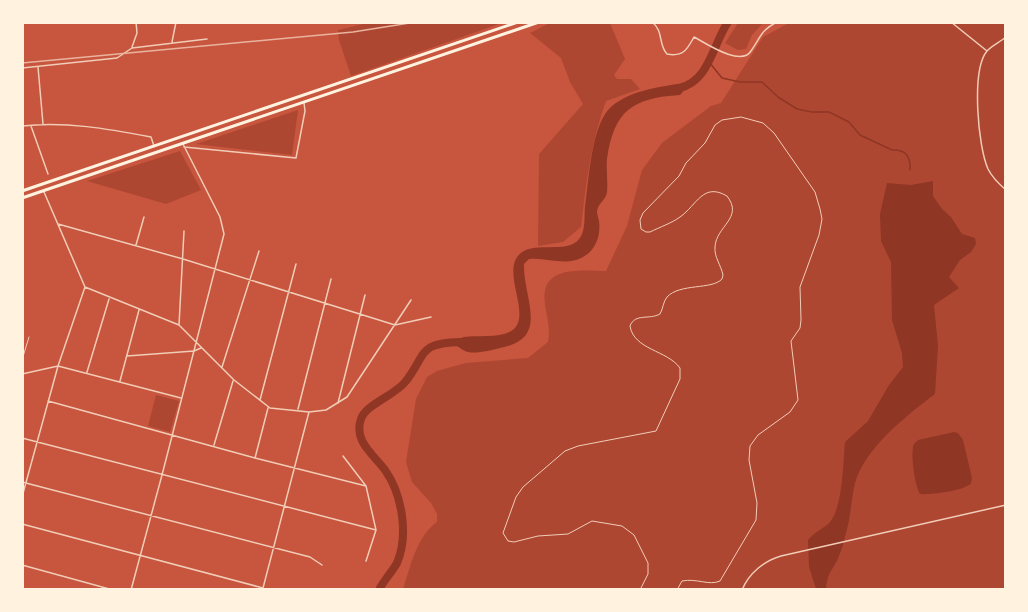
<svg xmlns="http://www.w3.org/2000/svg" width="1028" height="612" viewBox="0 0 1028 612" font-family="'Playfair Display',serif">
<rect width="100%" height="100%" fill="#c8553d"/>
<path fill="#ae4732" d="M372,22h130v1l-151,53 -12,-36 -1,-10z
M552,22l58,1 15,36 -11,16 3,4h14l9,10 -34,12c-15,41 -20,83 -25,126l-18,15 -25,4 1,-92 44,-50 -13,-22 -9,-24 -31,-25z
M738,23h25l-11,12 -6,14 -8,1 -13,-7z
M789,23h216v566l-602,1c7,-23 14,-54 34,-68v-8l-6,-11 -19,-21 -6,-20 10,-63 11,-22 10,-6 29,-8 62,-5 20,-16c4,-18 -6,-37 -3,-51 4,-26 43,-20 61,-20l21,-45 15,-56 20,-27 49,-37 10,-3 42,-66z
M298,110l-6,45 -96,-11z
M180,151l21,39 -35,14 -79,-23z
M156,395l23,6 -9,31 -22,-6z"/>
<path fill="#8f3625" d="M677,84l11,2 -8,9c-47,3 -66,15 -73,64 -1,11 1,22 0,33 -1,8 -10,12 -10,20 0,1 2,9 2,9 2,14 -3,29 -16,36 -17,10 -36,0 -54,2l-5,5c-1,35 27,74 -24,84 -9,2 -23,6 -32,4 -5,-1 -12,-7 -16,-10 4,-1 8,-4 12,-5 14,-2 39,2 50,-8 18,-17 -17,-63 10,-78 15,-9 45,3 56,-13 6,-9 4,-22 5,-32 4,-25 6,-83 27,-100 19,-15 42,-18 65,-22z
M933,181v15l9,13 9,8 11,17 13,4 1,6 -5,8 -11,8 -11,17 10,11 -25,17 4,41 -3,48c-28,21 -70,54 -80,89 -4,17 -4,34 -9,50 -2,8 -4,16 -7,23 -6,15 -11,14 -13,33h-10l-7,-22 -1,-27c7,-9 17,-12 22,-18 13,-16 13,-59 15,-80l23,-21 21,-36 14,-18 -1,-14 -10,-33 -1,-58 -10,-21 -1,-27 7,-31 24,2z
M954,432l4,1 5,7 9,38c-1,5 0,6 -5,8 -8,5 -37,9 -47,8 -5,-8 -9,-36 -7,-46 0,-4 2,-5 5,-8z"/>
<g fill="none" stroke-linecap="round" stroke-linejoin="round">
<path stroke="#8f3625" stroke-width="1.5" d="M709,62l13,16 18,4h22l16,15 19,12 15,3h17l20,10 11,13 32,15c14,-1 19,7 18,20"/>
<path stroke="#8f3625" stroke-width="8" d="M679,88c30,-6 34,-44 49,-66
M379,590c5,-10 13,-18 18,-27 12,-28 5,-69 -12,-93 -11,-15 -32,-29 -24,-51 5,-15 35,-24 45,-38 21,-27 11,-38 55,-39"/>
<path stroke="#f1ccb7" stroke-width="1" d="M22,360l7,-23
M640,590l8,-16v-11l-14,-28 -12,-9 -30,-5 -24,13 -30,2 -24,6 -6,-1 -5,-8 13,-36 7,-10 42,-36 13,-5 78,-15 24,-52v-11c-13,-18 -46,-18 -50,-42 5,-13 19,-6 30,-12 3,-5 3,-12 7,-17 13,-14 45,-7 55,-18l1,-4c-2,-10 -9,-18 -8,-28 1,-21 29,-29 12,-51 -24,-14 -30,9 -47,21 -8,6 -20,10 -30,15h-4l-5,-3 -1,-9 3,-7 36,-37 7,-13 19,-20 10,-18 7,-5 19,-3 22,6 11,10 41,59 5,17 2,10 -3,16 -19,52 1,33 -1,8 -9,13 7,59 -8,12 -32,23 -8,11 -1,14 8,43 -1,17 -36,61c-11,5 -23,-3 -38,0l-5,9"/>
<path stroke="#f1ccb7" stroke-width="1.5" d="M652,22c12,9 6,23 15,32 16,3 20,-4 27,-17 13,7 47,30 57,14 10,-14 9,-20 26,-29
M951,22l36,29
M1006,37c-6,5 -15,9 -19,14 -16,19 -9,96 1,118 4,8 11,15 18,21
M172,42l4,-20
M132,47l5,-14 -1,-11
M38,67l5,57
M22,68l95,-10 15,-10 75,-9
M22,126c43,-5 87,3 129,11l3,9
M31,126l17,48
M184,147l112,11 9,-47 -1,-8
M58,224l125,35 212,66 36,-8
M136,245l8,-28
M85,287l94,38 55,55 36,28 39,4 17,-2 21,-13 64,-97
M179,325l5,-94
M127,356l67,-5 7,-3
M222,367l37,-116
M87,372l22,-73
M22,374l36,-8 123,32
M120,381l19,-71
M260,400l36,-136
M48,401l207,57 111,28
M338,403l27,-108
M298,409l33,-130
M22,438l354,92
M214,445l19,-64
M343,456l23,30 10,44 -10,31
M255,458l13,-50
M22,482l288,75 12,8
M22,497l36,-131 27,-79 -41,-95
M22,524l241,64 46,-176
M22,565l91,25
M131,590l31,-115 62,-241 -4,-17 -37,-73
M742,590c7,-17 22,-29 39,-34l225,-51"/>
<path stroke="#fff3e0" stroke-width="3" d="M22,191l496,-169
M22,198l517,-176"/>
<path stroke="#e9b49f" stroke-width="1.5" d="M22,63l331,-31 63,-10"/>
</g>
<rect width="1028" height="612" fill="none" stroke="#fff3e0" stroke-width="48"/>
</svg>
